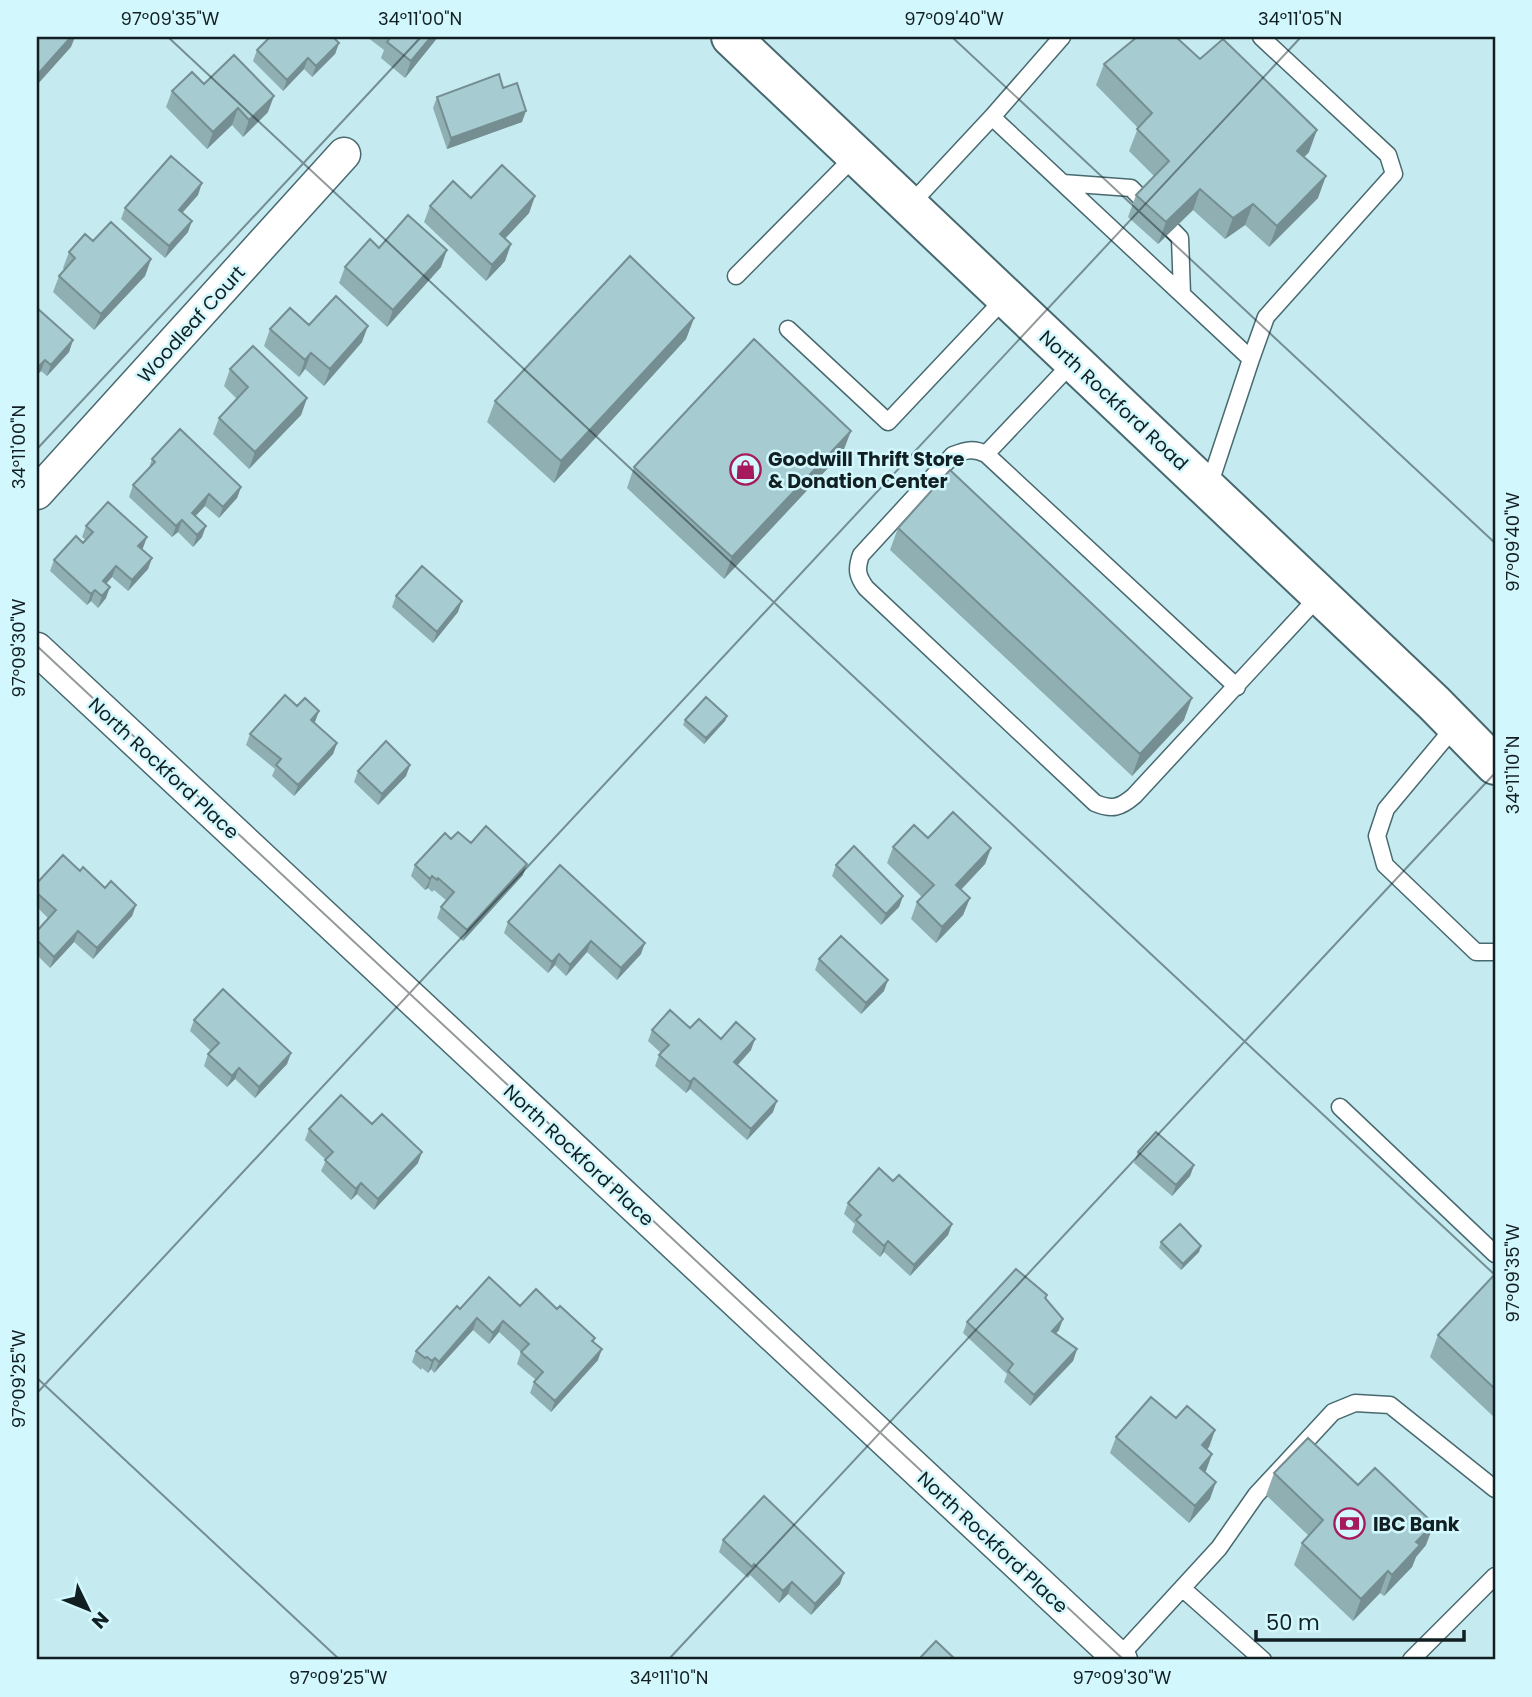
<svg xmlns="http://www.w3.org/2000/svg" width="1532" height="1697" viewBox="0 0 1532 1697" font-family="Poppins,sans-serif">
<rect width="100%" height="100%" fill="#c5eaf0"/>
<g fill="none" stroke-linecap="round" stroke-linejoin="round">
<defs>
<path id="lane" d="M992,117l70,-80
M1063,183l68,5 49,50 2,56
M909,206l83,-89 259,242 -43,130
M736,276l120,-121
M788,329l100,93 118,-125
M1251,359l15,-42 128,-143 -6,-19 -127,-118
M986,454l87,-92
M1237,687l-251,-233c-13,-6 -20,-4 -33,1l-92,100c-5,14 -4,21 5,33l229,215c17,7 25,5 39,-7l186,-201
M1456,725l-70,84 -9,27 8,29 91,87h19
M1340,1107l155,147
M1182,1588l81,72
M1118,1658l101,-110 37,-53 77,-83 22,-9 35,2 105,84
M1411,1660l84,-84"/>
<path id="street" d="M37,493l307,-339
M37,649l1084,1011"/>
<path id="secondary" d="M731,37l703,666 61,62"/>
</defs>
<use href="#lane" stroke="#48696f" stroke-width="19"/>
<use href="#street" stroke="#48696f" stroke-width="35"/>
<use href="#secondary" stroke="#48696f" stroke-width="42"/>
<use href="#lane" stroke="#fff" stroke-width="16"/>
<use href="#street" stroke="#fff" stroke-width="32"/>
<use href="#secondary" stroke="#fff" stroke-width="38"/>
</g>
<path fill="#8fafb3" d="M367,37h71l-33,41 -24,-20 3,-8z
M339,43l-4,11 -23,23 -8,-8 -21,22 -30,-30 4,-11z
M1200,59l109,93 -5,5 14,41 -49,49 -24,-22 -20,14 -32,-29 -35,34 -30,-27 8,-22 18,-19 -25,-25 9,-23 -42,-43 8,-21z
M204,84l64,28 -25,25 -11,-12 -25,24 -41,-42 6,-16z
M503,88l19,34 -75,27 -14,-41 4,-11z
M198,195l-16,18 6,19 -23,26 -44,-39 4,-11z
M535,196l-6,17 -24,26 6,5 -6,17 -19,20 -62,-59 6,-16 41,-8z
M93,241l58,18 -6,17 -51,54 -41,-38 6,-16 5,-6 -1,-2 6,-16z
M379,248l62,19 -54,60 -48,-44 6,-16z
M37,308l36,32 -4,12 -22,24 -6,-5 -4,4z
M694,318l-8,21 -132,144 -67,-61 8,-21z
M309,325l53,17 -38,44 -19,-17 -6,8 -35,-31 6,-17z
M230,369l77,29 -6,17 -52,54 -36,-35 6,-16 18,-19 -13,-13z
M843,452l-119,127 -97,-91 7,-21z
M152,459l89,28 -4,11 -18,20 -14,-12 -10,10 7,21 -9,10 -15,-15 -6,5 -43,-40 4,-12 16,-17z
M86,526l57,22 -1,1 10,9 -4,11 -20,22 -16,-14 -6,7v14l-8,10 -7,-7 -4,4 -37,-34 4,-11 29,-17 3,-3 -4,-3z
M898,528l286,192 -52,56 -242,-226z
M396,596l62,16 -25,31 -41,-36z
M727,716l-2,5 -21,23 -21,-19 2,-5z
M314,723l23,20 -4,11 -39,42 -22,-20 3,-7 -29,-24 4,-11z
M410,765l-4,11 -28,29 -24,-23 4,-11z
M928,838l63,10 -6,16 -24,26 9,8 -7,17 -27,28 -25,-24 6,-17 5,-5 -35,-34 6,-16z
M451,839l20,4 52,32 -60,66 -26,-23 4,-11 6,-6 -13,-11 -2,2 -4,-4 -3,2 -14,-14 4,-11z
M560,865l81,89 -24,26 -30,-28 -21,24 -11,-11 -7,8 -44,-40 4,-11z
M836,865l67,31 -4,11 -18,18 -49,-49z
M80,871l25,17 31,17 -4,11 -39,43 -19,-17 -24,26 -13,-13v-24l11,-13 -11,-11v-24z
M819,959l65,32 -23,23 -46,-44z
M194,1020l97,33 -4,11 -32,34 -20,-19 -8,8 -23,-21 4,-12 3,-3 -21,-20z
M690,1028l61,22 -13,15 35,47 -26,28 -57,-51 -4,4 -31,-27 4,-11 2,-2 -13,-12 4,-11z
M372,1124l46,39 -44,47 -17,-16 -6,6 -30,-29 5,-11 -21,-20 4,-11z
M1138,1152l56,13 -4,11 -18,20 -38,-33z
M893,1181l59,43 -4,11 -38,41 -26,-24 -4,5 -28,-25 3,-8 -11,-10 4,-11z
M1161,1242l40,4 -2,6 -18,18 -22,-22z
M1495,1274v144l-65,-61 8,-22z
M1047,1295l-1,4 13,31 -3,3 21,16 -4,12 -43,45 -26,-24 3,-8 -44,-41 4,-11z
M520,1306l37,3 38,29 -1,4 4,18 -47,52 -21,-19 4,-11 2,-2 -19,-16 4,-12 -22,-20 -10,12 -16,-14 -39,43 -3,-4 -3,4 -6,-5 -1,2 -9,-8 4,-11 44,-42z
M1176,1418l39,12 -6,17 -2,2 5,5 -8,18 6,27 -21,24 -79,-70 6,-16z
M1274,1473l84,12 68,60 -10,12 -4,10 -28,29 -4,-3 -27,28 -59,-56 8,-22 7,-7 -43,-41z
M723,1540l117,44 -29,31 -23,-21 -9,9 -29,-28 -2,3 -29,-26z"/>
<path fill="#748e92" d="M71,37h4l-4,10 -34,38v-10z
M431,37h7l-33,41 6,-17z
M339,43l-4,11 -23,23 4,-11z
M308,58l-4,11 -21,22 4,-11z
M274,96l-6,16 -25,25 6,-17z
M238,108l-6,17 -25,24 6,-17z
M526,111l-4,11 -75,27 4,-11z
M1317,130l-8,22 -20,21 8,-22z
M1326,176l-8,22 -49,49 8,-21z
M202,183l-4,12 -23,26 4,-11z
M1200,189l-7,21 -35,34 8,-22z
M535,196l-6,17 -35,37 6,-16z
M1253,204l-8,21 -20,14 8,-21z
M192,221l-4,11 -23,26 4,-12z
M511,244l-6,17 -19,20 6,-16z
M447,250l-6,17 -54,60 6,-17z
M151,259l-6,17 -51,54 7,-16z
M694,318l-8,21 -132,144 7,-22z
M368,326l-6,16 -38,44 6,-17z
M73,340l-4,12 -22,24 4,-11z
M311,353l-6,16 -6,8 6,-17z
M45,360l-4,11 -4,4 1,-8z
M307,398l-6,17 -52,54 6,-17z
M851,431l-8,21 -119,127 8,-22z
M241,487l-4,11 -18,20 4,-11z
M209,494l-4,12 -17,18 4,-11z
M182,520l-4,12 -6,5 4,-11z
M206,526l-4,11 -9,10 4,-12z
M147,537l-4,11 -9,9 4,-11z
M152,558l-4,11 -20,22 4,-11z
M116,566l-4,11 -13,15 4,-11z
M110,587l-4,11 -8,10 4,-12z
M95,590l-4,11 -4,4 4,-11z
M462,601l-4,11 -25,31 4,-11z
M1192,698l-8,22 -52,56 8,-22z
M319,711l-4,11 -8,9 4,-11z
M727,716l-2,5 -21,23 2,-6z
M337,743l-4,11 -39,42 4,-11z
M410,765l-4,11 -28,29 4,-11z
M991,848l-6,16 -35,37 6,-16z
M527,864l-4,11 -60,66 4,-11z
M432,876l-4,12 -3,2 5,-11z
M903,896l-4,11 -18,18 5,-11z
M970,898l-7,17 -27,28 6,-16z
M136,905l-4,11 -39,43 4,-11z
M78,931l-4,11 -24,26 4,-11z
M591,941l-4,11 -21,24 4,-11z
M645,943l-4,11 -24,26 4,-12z
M559,954l-4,11 -7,8 4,-11z
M888,980l-4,11 -23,23 5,-11z
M755,1039l-4,11 -21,23 4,-11z
M291,1053l-4,11 -32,34 4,-11z
M239,1068l-4,11 -8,8 5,-11z
M694,1078l-4,11 -4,4 4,-11z
M777,1101l-4,11 -26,28 4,-11z
M422,1152l-4,11 -44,47 4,-11z
M1194,1165l-4,11 -18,20 4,-11z
M361,1183l-4,11 -6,6 5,-11z
M952,1224l-4,11 -38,41 4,-11z
M888,1241l-4,11 -4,5 4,-11z
M1201,1246l-2,6 -18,18 2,-6z
M477,1318l-4,12 -39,43 5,-11z
M1063,1319l-4,11 -11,12 4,-11z
M503,1321l-4,11 -10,12 4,-11z
M602,1349l-4,11 -47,52 4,-11z
M1077,1349l-4,12 -43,45 4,-11z
M435,1358l-4,11 -3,4 4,-12z
M1215,1430l-6,17 -13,15 6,-17z
M1212,1454l-6,17 -12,13 6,-16z
M1216,1482l-6,17 -21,24 6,-17z
M1434,1524l-8,21 -10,12 -4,10 -28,29 8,-21 24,-33z
M1388,1571l-8,22 -27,28 8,-22z
M844,1573l-4,11 -29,31 4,-11z
M792,1582l-4,12 -9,9 4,-12z"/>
<path fill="#a6cbd0" stroke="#748e92" stroke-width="2" d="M37,37h34l-34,38z
M270,37h63l6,6 -23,23 -8,-8 -21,22 -30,-30z
M391,37h40l-20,24 -24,-19z
M1137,37h39l24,22 23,-20 94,91 -20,21 29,25 -49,50 -24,-22 -20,14 -33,-29 -34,33 -30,-27 33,-34 -32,-32 15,-16 -48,-49z
M234,55l40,41 -25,24 -11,-12 -25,24 -41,-41 20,-19 12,12z
M499,74l4,14 14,-5 9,28 -75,27 -14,-41z
M171,156l31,27 -23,27 13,11 -23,25 -44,-38z
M502,165l33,31 -35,38 11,10 -19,21 -62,-59 23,-25 18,17z
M408,215l39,35 -54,60 -48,-43 25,-28 9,9z
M111,222l40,37 -50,55 -42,-38 16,-18 -6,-6 16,-18 8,7z
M630,256l64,62 -133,143 -66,-60z
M336,296l32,30 -38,43 -19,-16 -6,7 -35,-31 20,-21 19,17z
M37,308l36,32 -22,25 -6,-5 -7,7 -1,-2z
M754,339l97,92 -119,126 -98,-90z
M253,346l54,52 -52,54 -36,-34 29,-31 -18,-18z
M180,429l61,58 -18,20 -14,-13 -17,19 14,13 -9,9 -15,-15 -6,6 -43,-41 22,-23 -3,-3z
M950,470l242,228 -52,56 -242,-226z
M108,502l39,35 -9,9 14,12 -20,22 -16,-14 -13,15 7,6 -8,9 -7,-6 -4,4 -37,-34 22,-24 7,7 10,-11 -7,-6z
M422,566l40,35 -25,31 -41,-36z
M285,695l12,11 8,-8 14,13 -8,9 26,23 -39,42 -22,-20 5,-6 -31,-25z
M706,697l21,19 -21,22 -21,-18z
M386,741l24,24 -28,29 -24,-23z
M953,812l38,36 -35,37 14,13 -28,29 -25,-25 17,-17 -41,-38 21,-22 14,13z
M486,826l41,38 -60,66 -26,-23 13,-15 -16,-14 -1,2 -5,-4 -2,3 -15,-14 30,-32 6,6 7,-7 13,11z
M854,846l49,50 -17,18 -50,-49z
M63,855l17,16 3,-4 22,21 6,-7 25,24 -39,43 -19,-17 -24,26 -17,-17v-9l19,-21 -19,-17v-10z
M560,865l85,78 -24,25 -30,-27 -21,24 -11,-11 -7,8 -44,-40z
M841,936l47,44 -22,23 -47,-44z
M223,989l68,64 -32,34 -20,-19 -7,8 -24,-22 11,-11 -25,-23z
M670,1010l20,18 9,-9 22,20 15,-17 19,17 -21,23 43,39 -26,28 -57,-51 -4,4 -31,-27 10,-10 -17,-15z
M341,1095l31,29 10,-10 40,38 -44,47 -17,-16 -5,6 -31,-29 8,-8 -24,-23z
M1156,1132l38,33 -18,20 -38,-33z
M879,1168l14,13 6,-6 53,49 -38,41 -26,-24 -4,5 -28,-26 5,-5 -13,-12z
M1180,1224l21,22 -18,18 -22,-22z
M1016,1269l31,26 -2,3 18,21 -11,12 25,18 -43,46 -26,-24 5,-7 -46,-42z
M1495,1274v115l-57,-54z
M489,1277l31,29 16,-17 21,20 3,-3 35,32 -3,3 10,8 -47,52 -21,-19 9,-10 -22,-20 8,-8 -26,-23 -10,12 -16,-15 -38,44 -4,-4 -3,3 -5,-4 -2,1 -9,-7 41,-45 3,3z
M1151,1397l25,21 11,-12 28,24 -13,15 10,9 -12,14 16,14 -21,24 -79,-69z
M1308,1438l50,47 17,-17 59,56 -18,18 4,3 -28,30 -4,-4 -27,28 -59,-56 21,-23 -49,-47z
M764,1496l80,77 -29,31 -23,-22 -9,9 -29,-27 -2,3 -29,-27z
M936,1641l20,19h-38z"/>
<path fill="none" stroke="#121f22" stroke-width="2" stroke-opacity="0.45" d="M168,37l1327,1238M952,37l543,506M37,449l384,-412M37,646l1087,1014M37,1378l303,282M37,1393l1264,-1356M668,1660l827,-887"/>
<defs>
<symbol id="shop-ring" viewBox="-11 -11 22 22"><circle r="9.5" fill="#d2f8fe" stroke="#a61a5d" stroke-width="1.5"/><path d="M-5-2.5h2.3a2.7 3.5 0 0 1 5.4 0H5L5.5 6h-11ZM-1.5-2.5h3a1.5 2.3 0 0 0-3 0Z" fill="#a61a5d"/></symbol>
<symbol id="bank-ring" viewBox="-11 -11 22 22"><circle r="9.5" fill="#d2f8fe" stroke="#a61a5d" stroke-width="1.5"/><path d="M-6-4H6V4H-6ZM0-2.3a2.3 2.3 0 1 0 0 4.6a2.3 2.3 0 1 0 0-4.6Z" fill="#a61a5d"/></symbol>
</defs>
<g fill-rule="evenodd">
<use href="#shop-ring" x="728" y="452" width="35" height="35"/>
<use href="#bank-ring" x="1332" y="1506" width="35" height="35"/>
</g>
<g text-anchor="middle" stroke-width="5" stroke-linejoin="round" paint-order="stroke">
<g font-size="19" fill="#121f22" stroke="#d2f8fe">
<text transform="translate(191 324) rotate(-48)" y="7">Woodleaf Court</text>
<text transform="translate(1114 400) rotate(43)" y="7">North Rockford Road</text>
<text transform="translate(164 768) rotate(43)" y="7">North Rockford Place</text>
<text transform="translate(579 1155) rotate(43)" y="7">North Rockford Place</text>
<text transform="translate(993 1542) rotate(43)" y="7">North Rockford Place</text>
</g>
<g font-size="19" font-weight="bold" fill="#121f22" stroke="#d2f8fe" text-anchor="start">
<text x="768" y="466">Goodwill Thrift Store<tspan x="768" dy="22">&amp; Donation Center</tspan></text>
<text x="1373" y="1531">IBC Bank</text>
</g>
</g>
<rect width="1532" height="1697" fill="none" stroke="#d2f8fe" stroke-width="77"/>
<g transform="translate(88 1609) rotate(133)" stroke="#d2f8fe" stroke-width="5" paint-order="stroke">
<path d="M0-5L12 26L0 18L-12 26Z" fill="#121f22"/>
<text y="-10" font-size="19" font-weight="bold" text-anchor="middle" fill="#121f22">N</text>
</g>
<path d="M1256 1630v10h208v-10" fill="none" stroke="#121f22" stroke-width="3.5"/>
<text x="1266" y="1630" font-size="21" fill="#121f22" stroke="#d2f8fe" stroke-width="5" paint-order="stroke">50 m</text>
<rect x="38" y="38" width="1456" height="1620" fill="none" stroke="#121f22" stroke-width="2.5"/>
<g font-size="18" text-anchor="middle" fill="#121f22">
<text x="170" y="25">97°09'35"W</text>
<text x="420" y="25">34°11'00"N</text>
<text x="954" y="25">97°09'40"W</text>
<text x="1300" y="25">34°11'05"N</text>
<text transform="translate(19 447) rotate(-90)" y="6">34°11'00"N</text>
<text transform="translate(1513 542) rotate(-90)" y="6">97°09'40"W</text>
<text transform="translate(19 648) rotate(-90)" y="6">97°09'30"W</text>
<text transform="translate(1513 775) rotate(-90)" y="6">34°11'10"N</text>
<text transform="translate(1513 1273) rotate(-90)" y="6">97°09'35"W</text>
<text transform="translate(19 1379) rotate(-90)" y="6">97°09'25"W</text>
<text x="338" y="1684">97°09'25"W</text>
<text x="669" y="1684">34°11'10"N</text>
<text x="1122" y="1684">97°09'30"W</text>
</g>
</svg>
